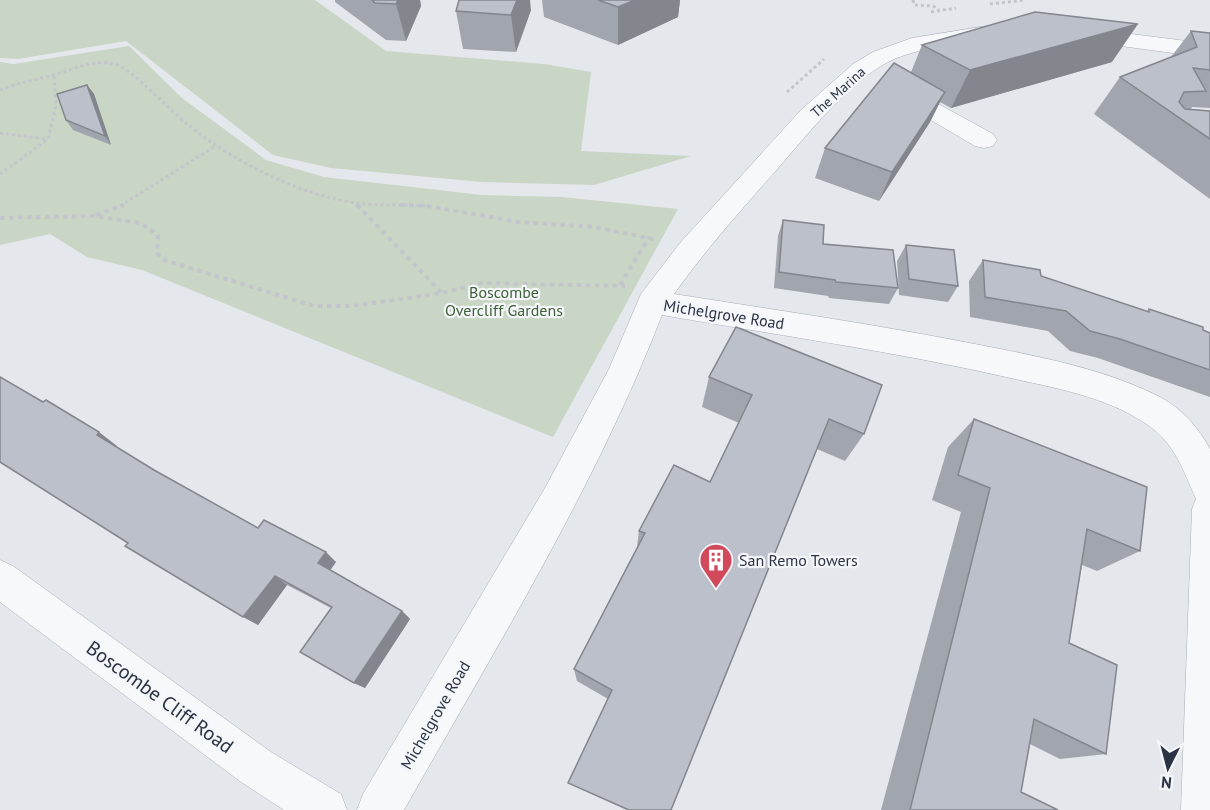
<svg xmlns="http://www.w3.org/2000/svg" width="1210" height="810" viewBox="0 0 1210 810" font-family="'PT Sans',sans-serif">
<rect width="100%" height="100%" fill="#e4e7ec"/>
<path fill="#c9d6c5" d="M0,0h315l71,51 158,13 47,8 -10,79 110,5 -97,29 -112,-3 -151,-14 -58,-13 -147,-114 -108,18 -18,-1z
M129,46l53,52 84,62 58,17 158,18 80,2 116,12 -125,228 -411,-167 -55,-13 -37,-23 -50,11v-183l14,2z"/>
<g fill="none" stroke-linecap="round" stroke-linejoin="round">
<defs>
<path id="minor" d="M987,26l8,2 3,5 -3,5c-36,9 -73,7 -107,24 -40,21 -79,71 -109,105 -36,41 -73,82 -105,127 102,16 205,31 306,51 61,12 125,24 180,52 22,12 38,30 50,52v361h-29l11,-301 4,-10c-13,-29 -21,-55 -48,-74 -42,-29 -94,-37 -142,-48 -114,-26 -229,-42 -344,-62 -67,173 -167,334 -258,495h-47l6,-16 182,-306 64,-119 32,-75 39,-51 121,-133 52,-46 20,-12 39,-14z
M1084,28l126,16v14l-134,-18 -3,-5 3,-5z
M896,83l8,2 89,49 4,6 -4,6 -9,2 -9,-2 -87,-51 -4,-5 4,-5z
M0,560l13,6 258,186 70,42 6,16h-63l-43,-28 -241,-180z"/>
</defs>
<use href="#minor" stroke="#a9aeb7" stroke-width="1"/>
<path stroke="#c2c5cb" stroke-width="3" stroke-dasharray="3 3" stroke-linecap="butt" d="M913,0l1,5 19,1 6,4
M990,4l35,-4
M931,12l25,-4
M0,90c18,-7 34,-10 53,-15 20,-5 39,-16 62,-11 16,4 58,49 73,61 45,36 111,70 168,78 24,3 49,1 73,3
M787,92l37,-33
M0,133l47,6
M0,174l48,-35 8,-33 -2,-31
M356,204l2,2
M120,206l97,-61"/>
<path stroke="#c2c5cb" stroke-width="4" stroke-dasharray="4.5 4.5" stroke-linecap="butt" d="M357,205l85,88
M400,205l27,1 92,16 75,5 64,13
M96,215l28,-10
M0,218l93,-2 47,7 18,12 -1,18 7,7 150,46h39l89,-13 39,-10 144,3
M620,285l29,-48"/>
<use href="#minor" fill="#f7f8fa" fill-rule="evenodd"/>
</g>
<path fill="#a1a5ae" d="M335,0h85l1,6 -15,35 -20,-1 -51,-38z
M542,0h138l-2,17 -60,28 -74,-28z
M531,10l-15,42 -53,-3 -7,-38z
M1191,31l19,2v75l-18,-1 -1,2 19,2v88l-116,-85 26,-37 51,-20z
M922,45l190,17 -161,46 -11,-6 -10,20 -51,79 -64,-23 10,-30 86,-76z
M87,85l7,9 17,51 -38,-15 -7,-10z
M783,220l115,68 -9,16 -60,-6 -1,-2 -54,-8 4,-52z
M906,245l52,41 -10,16 -49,-7 -2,-34z
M983,260l58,16 106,35 2,-2 61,24v64l-112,-39 -28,-7 -22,-20 -78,-14 -1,-36z
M736,327l128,107 -19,27 -28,-12 -146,361h-44l-55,-25 -4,-2 40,-84 -31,-18 -3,-12 63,-122 2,-16 71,-49 29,-59 -37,-16 7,-30z
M974,419l166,132 -43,20 -15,-6 -13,78 37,111 -46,5 -30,-15 -9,48 37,18h-177l80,-298 -29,-12 16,-53z
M117,446l-1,1 38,23 104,58 78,34 -6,8 72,41 8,8 -45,69 -11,-5 -23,-75 -44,-23 -29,40 -258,-163z"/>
<path fill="#83868d" d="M398,0h22l1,6 -15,35 -10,-37z
M517,0h13l1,10 -15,42 -5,-37z
M635,0h45l-2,17 -60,28v-38z
M1138,24l-26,38 -161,46 19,-38z
M87,85l7,9 17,51 -6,-9z
M945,92l-15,30 -51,79 13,-29z
M99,432l18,14 -3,2 -17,-13z
M326,552l10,10 -7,10 -11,-9z
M275,576l12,9 -29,40 -15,-8z
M402,611l8,8 -45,69 -11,-5z"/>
<path fill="#bbc0ca" stroke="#83868d" stroke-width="1.5" d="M372,0h26l-2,4 -21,-1z
M459,0h58l-6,15 -55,-4z
M598,0h37l-17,7z
M1035,12l103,12 -168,46 -48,-25z
M1191,31l19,2v37l-17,-2 13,23 -22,1 -5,10 6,7 25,2v28l-90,-62 77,-30z
M894,63l51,29 -53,80 -67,-24z
M87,85l18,51 -39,-16 -9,-26z
M783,220l41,5 -1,19 70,6 5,38 -62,-6 -1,-2 -56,-8z
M906,245l48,5 4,36 -49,-7z
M983,260l57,10 1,6 108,36v-3l54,18v3l7,3v37l-90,-31 -30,-8 -24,-20 -81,-14z
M736,327l146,58 -18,49 -35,-15 -158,391h-42l-61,-27 44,-93 -38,-21 71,-136 -6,-2 35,-66 36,17 42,-87 -43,-18z
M0,377l43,25 3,-2 53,32 -2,3 57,35 104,58 6,-8 62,32 -8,11 84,48 -48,72 -54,-31 32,-45 -57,-31 -32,41 -118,-71 3,-3 -128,-81z
M974,419l173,68 -7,64 -53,-22 -18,114 48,22 -11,89 -72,-35 -13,73 37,18h-148l80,-322 -32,-13z"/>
<defs>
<symbol id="building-pin" viewBox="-11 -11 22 30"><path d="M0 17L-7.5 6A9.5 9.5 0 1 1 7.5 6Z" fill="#d1495b" stroke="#f4f6f9"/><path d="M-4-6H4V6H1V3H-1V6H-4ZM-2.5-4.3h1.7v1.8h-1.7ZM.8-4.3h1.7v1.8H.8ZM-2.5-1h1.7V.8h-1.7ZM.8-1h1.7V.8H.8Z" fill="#fff"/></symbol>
</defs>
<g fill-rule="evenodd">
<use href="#building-pin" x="697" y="541" width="38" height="52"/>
</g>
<g text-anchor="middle" stroke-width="4.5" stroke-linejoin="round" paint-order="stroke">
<g font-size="14" fill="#2b3445" stroke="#f4f6f9">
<text transform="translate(838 92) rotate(-42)" y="5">The Marina</text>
</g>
<g font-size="16" fill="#3f6138" stroke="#f4f6f9">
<text x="504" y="298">Boscombe<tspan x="504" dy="18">Overcliff Gardens</tspan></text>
</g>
<g font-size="16" fill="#2b3445" stroke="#f4f6f9">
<text transform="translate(724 314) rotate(9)" y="6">Michelgrove Road</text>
<text transform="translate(435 715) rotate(-60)" y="6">Michelgrove Road</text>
</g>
<g font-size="16" fill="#2b3445" stroke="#f4f6f9" text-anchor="start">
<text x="739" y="566">San Remo Towers</text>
</g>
<g font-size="20" fill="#2b3445" stroke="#f4f6f9">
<text transform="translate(160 697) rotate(36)" y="7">Boscombe Cliff Road</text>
</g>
</g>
<g transform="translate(1168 768) rotate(186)" stroke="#f4f6f9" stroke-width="4.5" paint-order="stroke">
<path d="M0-4.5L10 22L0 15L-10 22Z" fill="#2b3445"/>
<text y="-9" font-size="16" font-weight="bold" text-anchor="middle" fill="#2b3445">N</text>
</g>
</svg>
